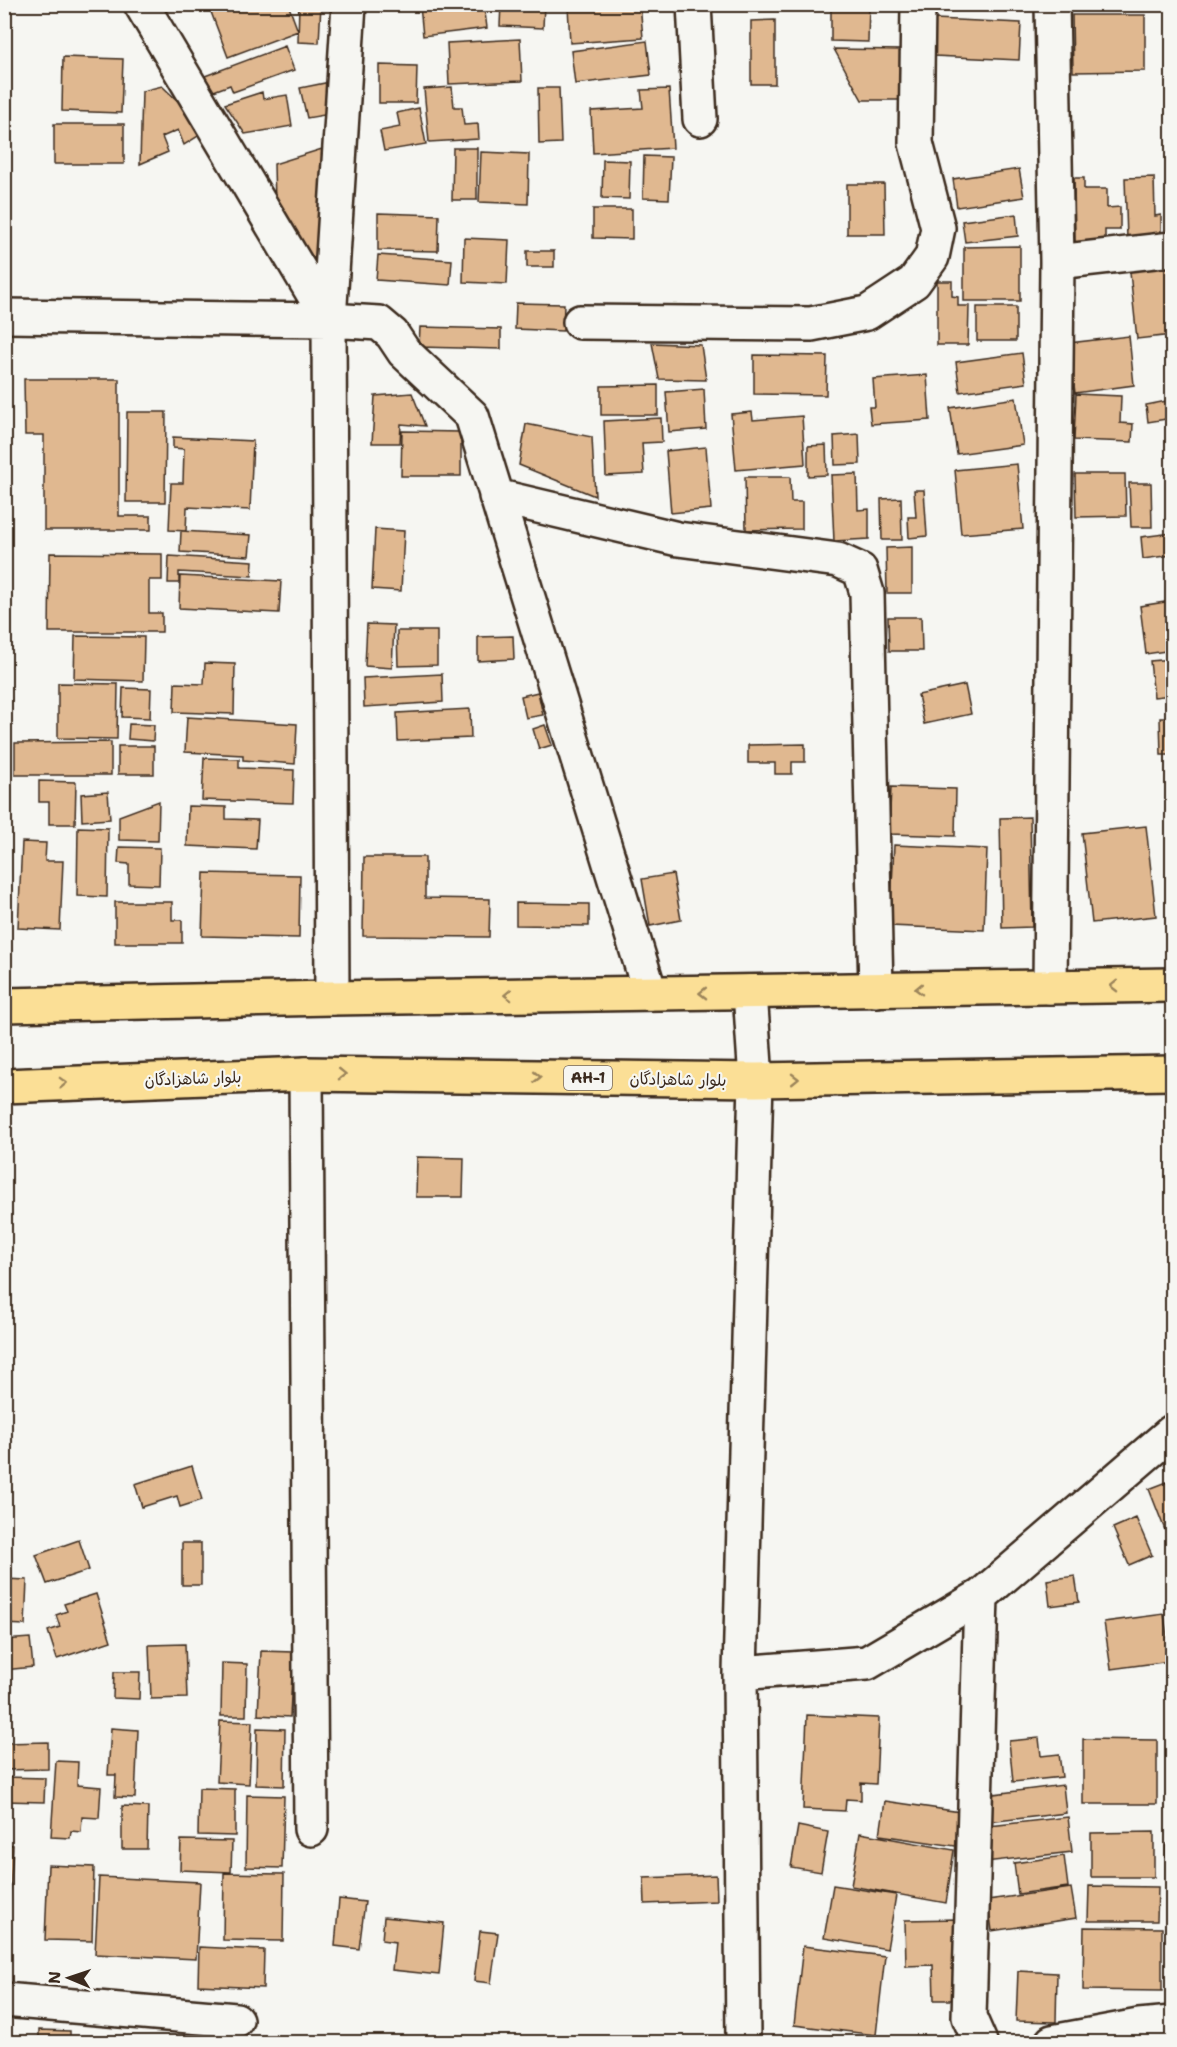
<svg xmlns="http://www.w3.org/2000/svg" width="1177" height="2047" viewBox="0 0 1177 2047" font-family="'Shantell Sans','Playpen Sans Arabic',sans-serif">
<rect width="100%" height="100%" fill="#f6f6f2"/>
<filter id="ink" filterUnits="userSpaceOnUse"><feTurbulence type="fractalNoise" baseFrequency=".0167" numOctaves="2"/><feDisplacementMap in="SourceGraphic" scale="12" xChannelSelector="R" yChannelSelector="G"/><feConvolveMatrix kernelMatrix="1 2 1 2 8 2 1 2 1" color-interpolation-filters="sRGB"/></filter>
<g filter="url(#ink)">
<path fill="#e0b890" stroke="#3b2a1e" stroke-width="1.5" d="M208,4h80l10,27 -70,26z
M299,4h22l-2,39 -21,-1z
M435,4h49l3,24 -64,8 -3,-30z
M501,4h43l-1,24 -43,-2z
M585,4h55l3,34 -73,5 -2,-37z
M831,4h38l-1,38 -37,-1z
M936,4h43v4l-43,-2z
M1072,15h73v56l-72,1z
M935,19l86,4 -2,37 -85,-4z
M775,20v64h-24v-63z
M520,39l2,42 -73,3 -2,-41z
M647,41l4,34 -76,9 -4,-33z
M285,46l9,24 -61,22 -3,-7 -27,10 -6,-16z
M834,49l69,1 -2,50h-39z
M63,57l60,2 -2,54 -59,-2z
M379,65l38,1 -1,37h-37z
M330,82l6,31 -29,5 -7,-30z
M162,86l46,44 -24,15 -6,-15 -16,7 6,15 -28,12 2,-73z
M452,87l2,20h8l2,18 14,-1 1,15 -50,3 -5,-53z
M538,88h21l2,55 -22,1z
M669,89l4,59 -80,5 -2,-42 52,-3 -2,-18z
M262,92l1,7 24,-4 5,31 -47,8 -20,-30z
M419,108l7,36 -42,7 -4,-20 20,-4 -3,-14z
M54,124h70v40h-70z
M453,148h24v52h-25z
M322,149l6,68 -12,59 -41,-72 -1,-40z
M481,152l48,2 -1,50 -49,-2z
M644,156l27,1 -2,42 -26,-1z
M603,160l27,1 -1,38 -27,-1z
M1019,169l5,28 -67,10 -4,-28z
M1154,177l1,39 6,-1v23l-34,1 -2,-61z
M1074,178h10v11h23v19l13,-1v23h-15v21h-30z
M847,184h37l1,50h-38z
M593,209h39v30l-39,-1z
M378,213l61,2 -1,36 -60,-1z
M1016,214l2,22 -53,6 -3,-21z
M464,238l45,2 -2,44 -44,-2z
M1020,246v55h-56v-54z
M527,251h27v16h-27z
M378,255l74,5 -2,25 -74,-5z
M1172,258v77l-35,4 -8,-76z
M937,281h15v15l6,1v9h11l-1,39h-31z
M516,303l48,1 -1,27 -48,-2z
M977,307h39v34h-39z
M420,327l81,2v20l-82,-2z
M1129,336l5,49 -59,8 -6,-50z
M652,343l49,2 5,35 -47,-1z
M1022,353l4,30 -66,9 -4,-30z
M754,355l73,1 -1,39 -72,-1z
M927,375l3,45 -59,4 -2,-17h6l-2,-28z
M24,379h95v137h32v14h-107v-95h-19z
M658,385v30h-57v-29z
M704,389l2,40 -37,3 -3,-40z
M412,393l13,33 -24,-2 -1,19h-28l3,-47z
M1076,394l45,2 -1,27 13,1 -1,18 -58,-2z
M1016,398l7,47 -66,9 -7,-46z
M1172,400v18l-24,4 -2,-17z
M127,412h39l-1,90h-39z
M752,412l1,8 49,-4 3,48 -69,6 -5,-56z
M661,418l1,24 -20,1 2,31 -38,2 -2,-55z
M526,424l66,13 3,59 -76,-31z
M402,431l59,1v44h-60z
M859,434l1,30 -25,1 -1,-29z
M173,437l80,4 -3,69 -63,-3 -1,24 -17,-1 2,-47h12l1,-34 -11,-1z
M826,445l1,30 -19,1v-30z
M706,447l5,62 -40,4 -5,-62z
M1017,464l6,65 -62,5 -6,-64z
M857,474l1,36 11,-1v30l-35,2 -3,-66z
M1075,474h50l1,42 -50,1z
M745,477h45l1,25h11v27l-56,1z
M1129,483h22l1,44h-21z
M914,490h10l3,46 -18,2 -1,-21h8z
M901,498l1,42h-20l-1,-41z
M375,529l29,2 -3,60 -29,-2z
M181,531l70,4 -2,21 -69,-4z
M1172,533v22l-29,4 -2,-22z
M912,547v46h-25l-1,-45z
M50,553l112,1v26h-13v33h13v19h-113z
M169,556l84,5 -1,15 -73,-4v11h-11z
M180,576l101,5 -2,32 -100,-5z
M1172,601v49l-26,4 -6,-48z
M888,617h33l1,34h-33z
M367,624l27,1 -2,43 -27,-2z
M397,631h40v34l-39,1z
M75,636l69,1 -1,44 -69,-2z
M513,636l1,23 -36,2v-24z
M1172,659v36l-18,2 -4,-36z
M205,663l30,1 -1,50 -60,-2 1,-29 29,1z
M442,674l1,28 -79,5 -1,-29z
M58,683l60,1 -1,55 -59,-1z
M965,685l6,29 -47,10 -6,-29z
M123,688l28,1 -1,29 -28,-1z
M538,692l5,23 -17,3 -5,-22z
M470,709l1,29 -73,3 -1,-28z
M187,717l110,7 -2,40 -52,-4v-5l-58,-3z
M1160,718h12v37h-11z
M129,724l25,1 -1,16 -25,-2z
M545,725l7,20 -13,4 -6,-20z
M111,742v33h-96v-32z
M805,744v18h-13v12h-17v-11h-27v-18z
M118,746h36v28h-36z
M204,758l35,1v9l55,2 -1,33 -91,-3z
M39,781l37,1 -1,42h-26v-22h-10z
M891,787l65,2 -1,47 -66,-2z
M108,792l2,27 -28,2 -1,-27z
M159,801l-1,40 -39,-1v-24z
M188,806l38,1v12l32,1 -2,29 -69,-3z
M1030,817l2,110 -30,1 -2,-110z
M1146,826l10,90 -64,7 -10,-90z
M78,827l30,1 -1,69 -30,-1z
M22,842l24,1 -1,18h18l-3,69 -42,-2z
M894,845l93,4 -3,81 -94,-4z
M119,847l41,1 -1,37 -30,-1v-20l-11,-1z
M364,857h61v41l65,1 -1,38 -126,-1z
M204,873l96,2 -1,63 -97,-2z
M673,874l8,46 -31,6 -8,-47z
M115,902h57v18h10v23h-67z
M516,903l73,1v22l-73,-1z
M417,1157l47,1 -1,39h-47z
M192,1466l10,34 -22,7 -3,-11 -35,11 -7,-23z
M1172,1480v68l-23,-59z
M1136,1518l16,37 -23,10 -16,-37z
M79,1540l10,30 -42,14 -11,-29z
M182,1543h19v42h-19z
M1075,1576l4,26 -29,4 -3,-26z
M4,1579l23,1 -2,45 -21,-1z
M96,1594l15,47 -54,18 -9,-28 12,-4 -4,-12 11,-4 -3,-7z
M1164,1614l6,47 -59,8 -7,-47z
M30,1638l3,29 -29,3v-30z
M185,1644l2,54 -36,1 -2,-54z
M261,1651l32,1 -3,65 -32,-2z
M222,1663l25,1 -1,52h-25z
M114,1672h26l-1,27 -26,-1z
M807,1715l72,3 -3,66 -15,-1v17l-15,-1 -1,12 -42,-2z
M220,1721l32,1 -3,62 -32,-2z
M111,1728l27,2 -3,68 -20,-1 1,-22h-8z
M257,1728l28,1 -1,57 -28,-1z
M1039,1738l2,18 18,-2 3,23 -49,5 -4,-41z
M1083,1739l74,1v64h-74z
M48,1742v27l-44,1v-27z
M56,1761l22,1 -1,23 24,2 -2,31 -17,-1 -1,15 -10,-1 -1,7 -19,-1z
M4,1777l41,1 -1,24 -40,-1z
M1063,1785l3,28 -77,9 -3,-27z
M199,1788l36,1v47l-37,-1z
M247,1795l37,1 -2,72 -36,-1z
M885,1801l82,12 -5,34 -82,-12z
M122,1806l26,1 -1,42h-25z
M1068,1817l4,35 -87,10 -4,-35z
M798,1826l30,6 -7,40 -30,-5z
M1154,1832v45h-63v-44z
M860,1833l94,17 -8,53 -95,-17z
M181,1840l51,1 -1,31 -51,-2z
M4,1844l9,1 -5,86h-4z
M1166,1844h6v56h-6z
M1064,1856l4,31 -50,7 -4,-31z
M48,1865l46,2 -2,74 -47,-1z
M224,1873l60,1 -1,67 -60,-1z
M716,1875l1,26 -72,3 -1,-26z
M99,1877l101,5 -4,77 -101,-5z
M833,1885l63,10 -9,54 -63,-11z
M1089,1886l69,1 -1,34h-69z
M1071,1888l5,30 -84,13 -4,-31z
M339,1899l26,3 -6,47 -24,-3z
M384,1917l60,6 -5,52 -47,-5 3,-28 -13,-2z
M958,1919l2,81h-26l-1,-35 -27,1 -1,-46z
M1084,1927l78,1v63l-79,-1z
M480,1931l18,2 -7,50 -17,-2z
M803,1946l82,10 -9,79 -82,-10z
M199,1947l65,3 -1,38 -65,-3z
M1018,1971l39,2 -1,49 -40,-1z
M39,2030l31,1v11h-31z"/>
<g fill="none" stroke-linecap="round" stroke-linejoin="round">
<defs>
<path id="minor" d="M141,4l188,316
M694,4l6,115
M1057,262l115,-13
M4,316l325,4 50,3 13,11 12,18 68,64 178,577
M580,322l231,2 56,-11 47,-31 18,-25 6,-29 -22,-85 2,-139
M496,496l182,43 160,21 22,10 7,23 9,397
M1050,987l7,-725 -5,-258
M332,998l-3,-678 20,-316
M306,1074l5,755
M740,1673l127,-10 114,-67 191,-164
M4,2000l232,20
M743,2042l-3,-369 16,-593 -6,-88
M980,2042l-11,-25 12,-421
M1052,2042l87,-16 33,-3"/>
<path id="major" d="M4,1005l328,-7 840,-13
M4,1086l302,-12 450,6 416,-7"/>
</defs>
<use href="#minor" stroke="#3b2a1e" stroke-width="38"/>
<use href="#major" stroke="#3b2a1e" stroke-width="38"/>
<use href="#minor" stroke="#f6f6f2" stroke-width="33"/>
<use href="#major" stroke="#fbdf96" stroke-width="33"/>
</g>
<defs><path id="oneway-chevron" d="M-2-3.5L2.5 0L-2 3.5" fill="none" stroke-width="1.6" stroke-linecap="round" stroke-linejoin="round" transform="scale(1.5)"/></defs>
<g stroke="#9b845a">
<use href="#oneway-chevron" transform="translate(1114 986) rotate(179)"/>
<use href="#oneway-chevron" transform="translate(919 989) rotate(179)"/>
<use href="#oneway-chevron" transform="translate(703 993) rotate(179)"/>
<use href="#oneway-chevron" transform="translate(508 995) rotate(179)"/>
<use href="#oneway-chevron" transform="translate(342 1074) rotate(1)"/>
<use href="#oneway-chevron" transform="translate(537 1077) rotate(1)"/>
<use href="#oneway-chevron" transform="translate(795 1079) rotate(-1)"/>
<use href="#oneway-chevron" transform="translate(63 1083) rotate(-2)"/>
</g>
</g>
<g text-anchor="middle" stroke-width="4.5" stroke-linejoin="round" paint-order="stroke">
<rect fill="#f6f6f2" stroke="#73675e" stroke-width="1.5" x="564" y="1066" width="48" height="24" rx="4.5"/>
<g font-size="15" font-weight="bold" fill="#3b2a1e">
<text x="588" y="1083">AH-1</text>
</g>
<g font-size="16" fill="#3b2a1e" stroke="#f6f6f2">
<text transform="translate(193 1078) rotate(-2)" y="6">بلوار شاهزادگان</text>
<text transform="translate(678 1079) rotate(1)" y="6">بلوار شاهزادگان</text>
</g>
</g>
<rect width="1177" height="2047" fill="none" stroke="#f6f6f2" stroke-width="24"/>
<rect x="12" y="12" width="1153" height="2023" fill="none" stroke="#3b2a1e" stroke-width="2" filter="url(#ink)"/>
<g transform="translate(69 1978) rotate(272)" stroke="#f6f6f2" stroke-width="4.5" paint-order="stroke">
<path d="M0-4.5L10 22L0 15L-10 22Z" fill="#3b2a1e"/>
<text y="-9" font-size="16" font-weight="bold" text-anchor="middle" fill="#3b2a1e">N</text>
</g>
</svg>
